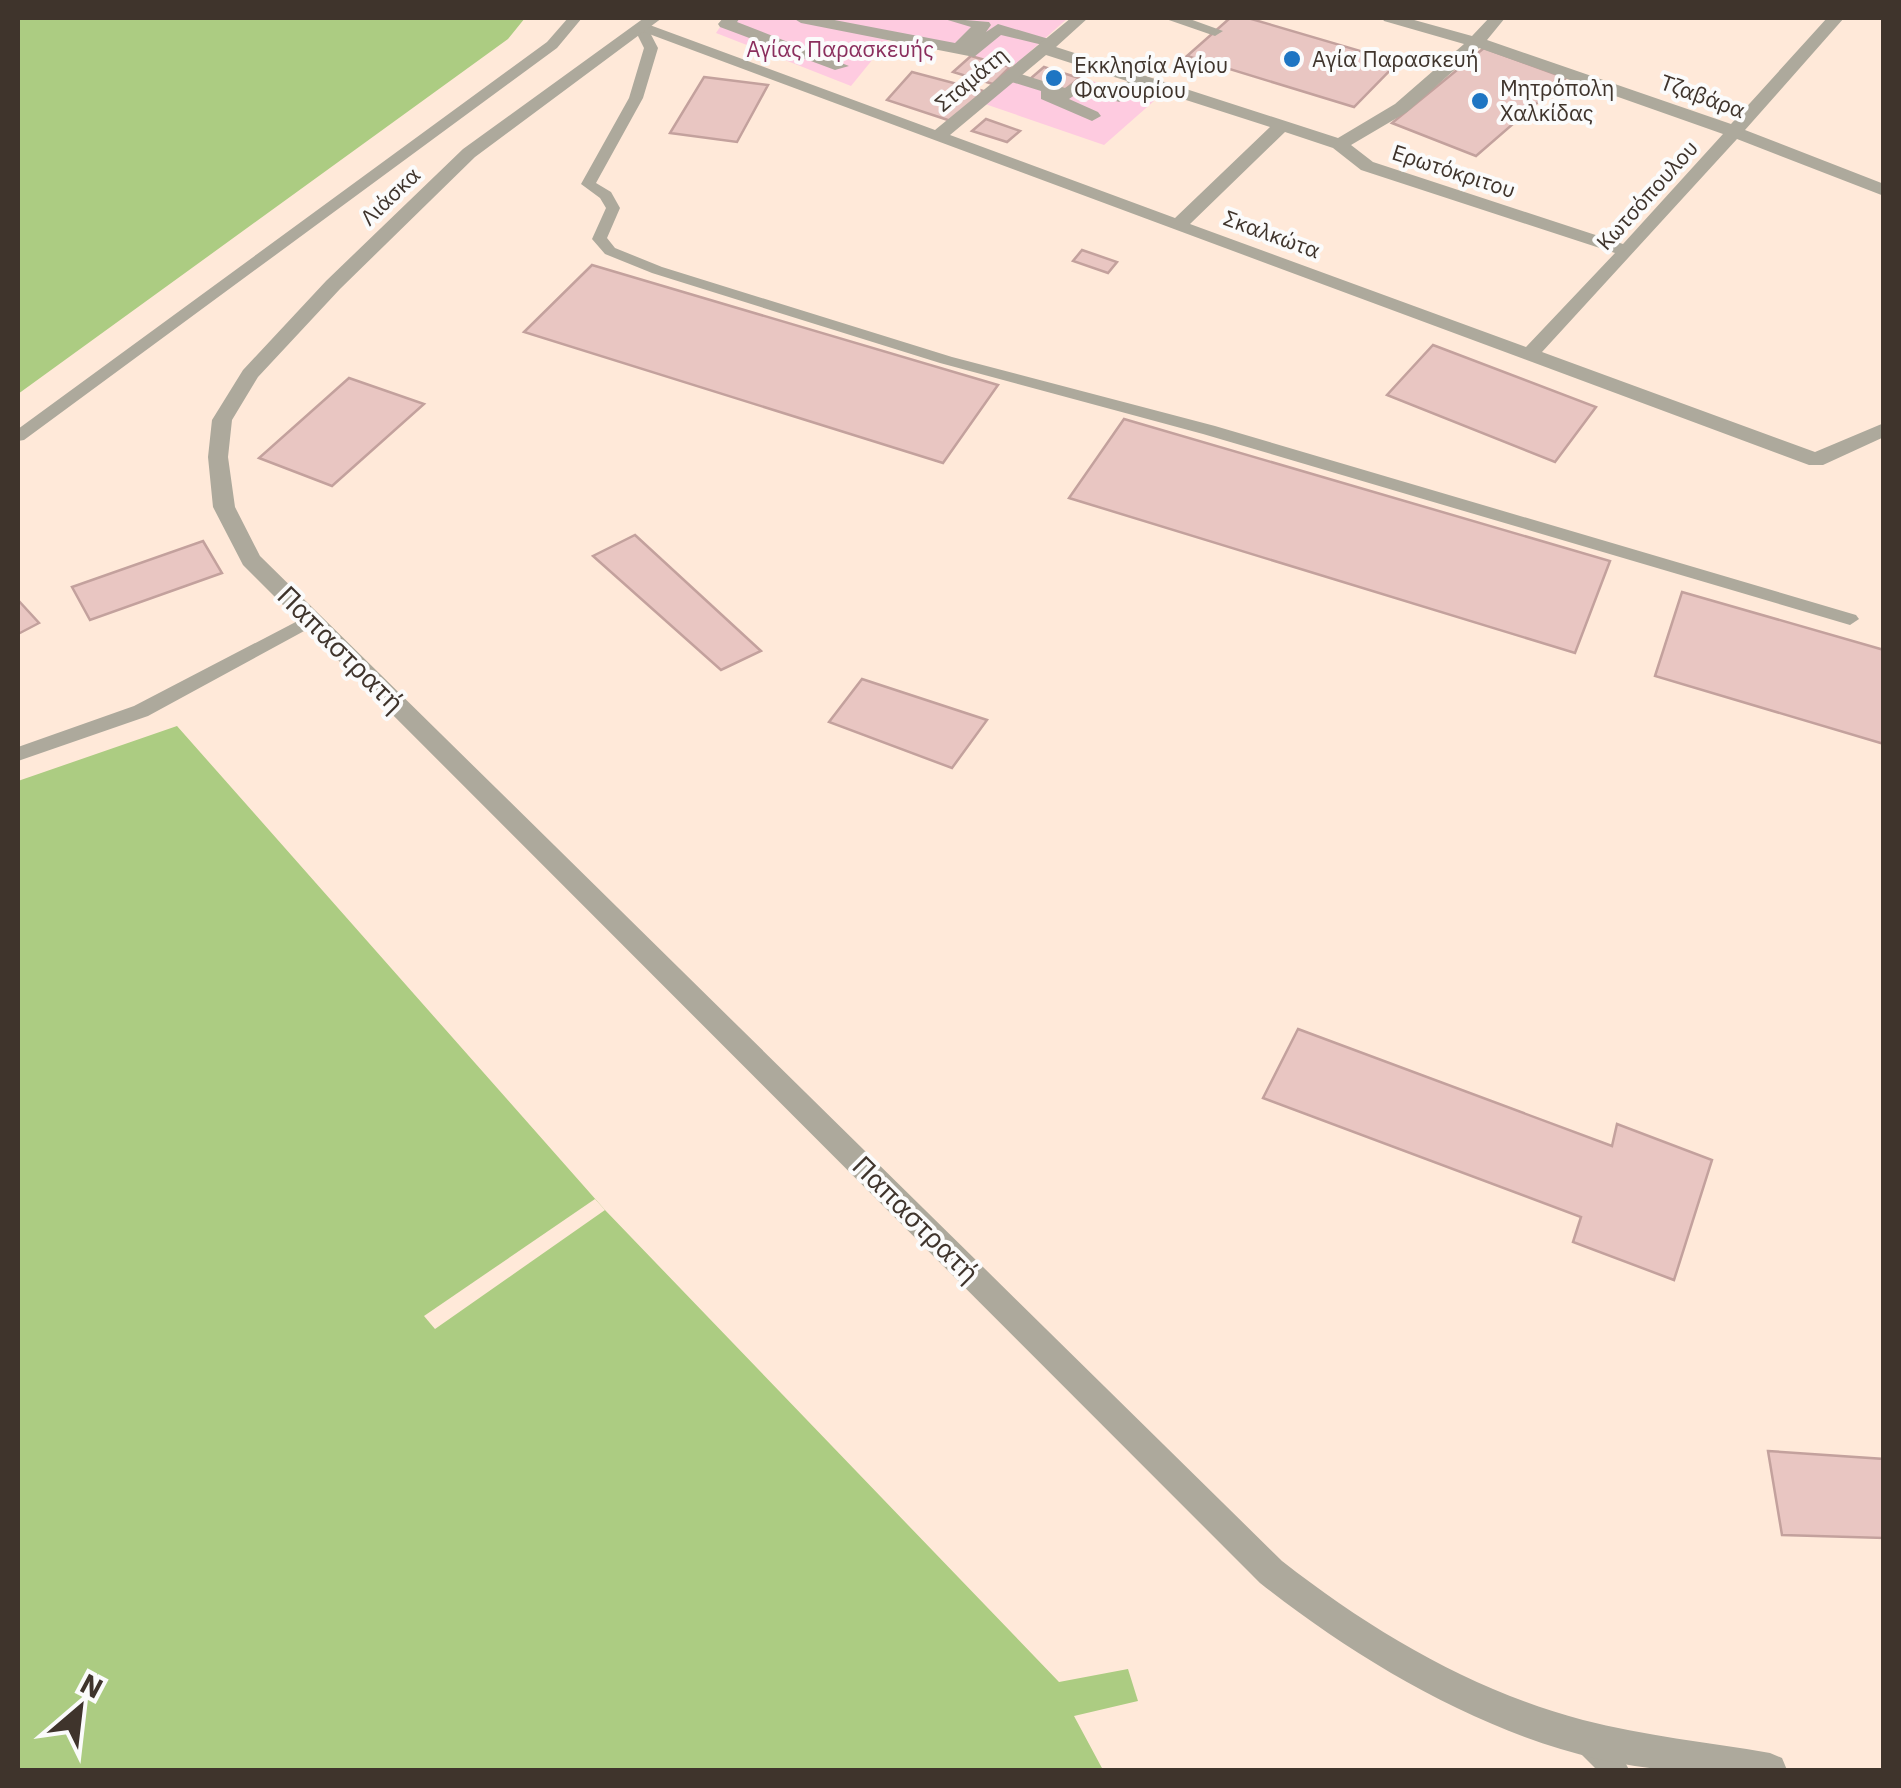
<svg xmlns="http://www.w3.org/2000/svg" width="1901" height="1788" viewBox="0 0 1901 1788" font-family="'IBM Plex Sans',sans-serif">
<rect width="100%" height="100%" fill="#ffe9d9"/>
<path fill="#fecbe0" d="M726,18h342l-53,47 -125,-27 -39,48 -135,-53z
M1019,77l47,15 17,-14 71,23 -50,44 -119,-41z"/>
<path fill="#accc82" d="M18,18h507l-17,21 -490,355z
M177,726l428,484 454,472 69,-13 10,32 -64,15 29,54h-1085v-989z"/>
<path fill="#ffe9d9" d="M595,1199l10,11 -170,119 -11,-13z"/>
<path fill="#e9c6c2" stroke="#c3a19d" stroke-width="2.5" d="M1230,18h18l150,44 -44,45 -167,-51z
M1484,48l82,30 -90,78 -84,-33z
M971,56l39,11 -17,17 -40,-12z
M1044,67l35,11 -14,12 -35,-11z
M912,72l72,19 -33,30 -64,-21z
M704,77l64,8 -31,57 -67,-9z
M986,119l34,12 -13,11 -35,-11z
M1082,250l35,12 -9,11 -35,-12z
M592,265l406,120 -55,78 -419,-131z
M1433,345l163,62 -41,55 -168,-67z
M349,378l75,26 -92,82 -73,-28z
M1124,419l486,142 -35,92 -506,-155z
M635,535l126,116 -40,19 -128,-114z
M203,541l19,32 -132,47 -18,-33z
M1682,592l202,58v94l-229,-68z
M18,600l21,23 -21,11z
M862,679l125,41 -35,48 -123,-46z
M1298,1029l314,117 5,-22 95,36 -38,120 -101,-38 8,-25 -318,-119z
M1768,1451l116,8v79l-102,-3z"/>
<g fill="none" stroke-linecap="round" stroke-linejoin="round">
<path fill="#ada99c" fill-rule="evenodd" d="M568,18h14l-25,30 -533,392 -6,1v-12l529,-387z
M641,24l5,1 12,23 -15,50 -47,85 15,9 9,16 -13,30 8,10 47,19 290,90 263,69 641,189 3,4 -9,6 -647,-191 -263,-71 -288,-90 -47,-19 -13,-15 14,-31 -6,-10 -19,-14 48,-86 15,-50 -10,-20z
M311,614l6,2 3,4 -3,4 -169,92 -130,45v-14l116,-41z
M1586,1728c17,7 37,26 43,42h-32l-20,-20 -4,-9 4,-9z"/>
<path fill="#ada99c" fill-rule="evenodd" d="M723,18h17l-3,4 112,44 -14,4 -115,-43 -2,-3z
M793,18h31l131,25 16,-16 -30,-9 48,4 2,3 -5,7 12,-8 61,18 -8,5 -50,-12 -27,22 -173,-34z
M1163,18h24l36,13 -8,5z
M1011,71l54,17 15,-9 36,11 18,-14 15,4 -30,22 -37,-12 -13,9 29,13 3,4 -9,5 -51,-22v-8l-36,-11 -2,-4z"/>
<path fill="#ada99c" fill-rule="evenodd" d="M1071,18h17l-32,29 282,91 57,-34 69,-60 -80,-23 -2,-3h25l65,18 17,-18h16l-18,22 244,84 96,-106h17l-99,112 139,54v12l-147,-57 -195,213 273,100 69,-29v14l-61,28h-14l-1176,-437 14,-4 288,106zM1479,48l244,86 -100,110 -250,-82 -22,-17 56,-33zM1046,55l224,72 -95,91 -225,-83zM1285,132l48,16 28,22 254,83 -89,94 -336,-123z"/>
<path fill="#ada99c" fill-rule="evenodd" d="M644,18h18l-187,139 -135,132 -82,88 -26,43 -4,37 7,50 25,49 1022,1005c91,71 189,129 301,159 61,16 125,22 187,33l12,5 5,12c-38,0 -77,3 -115,0 -148,-10 -299,-98 -412,-187l-1017,-1018 -30,-58 -5,-50 4,-37 31,-50 83,-89 137,-132z"/>
</g>
<g fill="#1e75c3" stroke="#fbfbfb" stroke-width="4">
<circle cx="1292" cy="59" r="10"/>
<circle cx="1054" cy="78" r="10"/>
<circle cx="1480" cy="101" r="10"/>
</g>
<g text-anchor="middle" stroke-width="8" stroke-linejoin="round" paint-order="stroke">
<g font-size="22" fill="#8a2e5d" stroke="#fbfbfb">
<text x="840" y="57">Αγίας Παρασκευής</text>
</g>
<g font-size="22" fill="#3f342c" stroke="#fbfbfb" text-anchor="start">
<text x="1312" y="67">Αγία Παρασκευή</text>
<text x="1074" y="73">Εκκλησία Αγίου<tspan x="1074" dy="25">Φανουρίου</tspan></text>
<text x="1500" y="96">Μητρόπολη<tspan x="1500" dy="25">Χαλκίδας</tspan></text>
</g>
<g font-size="22" fill="#3f342c" stroke="#fbfbfb">
<text transform="translate(971 79) rotate(-40)" y="8">Σταμάτη</text>
<text transform="translate(1703 96) rotate(20)" y="8">Τζαβάρα</text>
<text transform="translate(1454 171) rotate(18)" y="8">Ερωτόκριτου</text>
<text transform="translate(1647 195) rotate(-48)" y="8">Κωτσόπουλου</text>
<text transform="translate(390 196) rotate(-44)" y="8">Λιάσκα</text>
<text transform="translate(1272 234) rotate(20)" y="8">Σκαλκώτα</text>
</g>
<g font-size="28" fill="#3f342c" stroke="#fbfbfb">
<text transform="translate(341 649) rotate(45)" y="10">Παπαστρατή</text>
<text transform="translate(916 1219) rotate(45)" y="10">Παπαστρατή</text>
</g>
</g>
<rect width="1901" height="1788" fill="none" stroke="#3f342c" stroke-width="40"/>
<g transform="translate(80 1708) rotate(28)" stroke="#fbfbfb" stroke-width="8" paint-order="stroke">
<path d="M0-8L18 38L0 25L-18 38Z" fill="#3f342c"/>
<text y="-15" font-size="28" font-weight="bold" text-anchor="middle" fill="#3f342c">N</text>
</g>
</svg>
